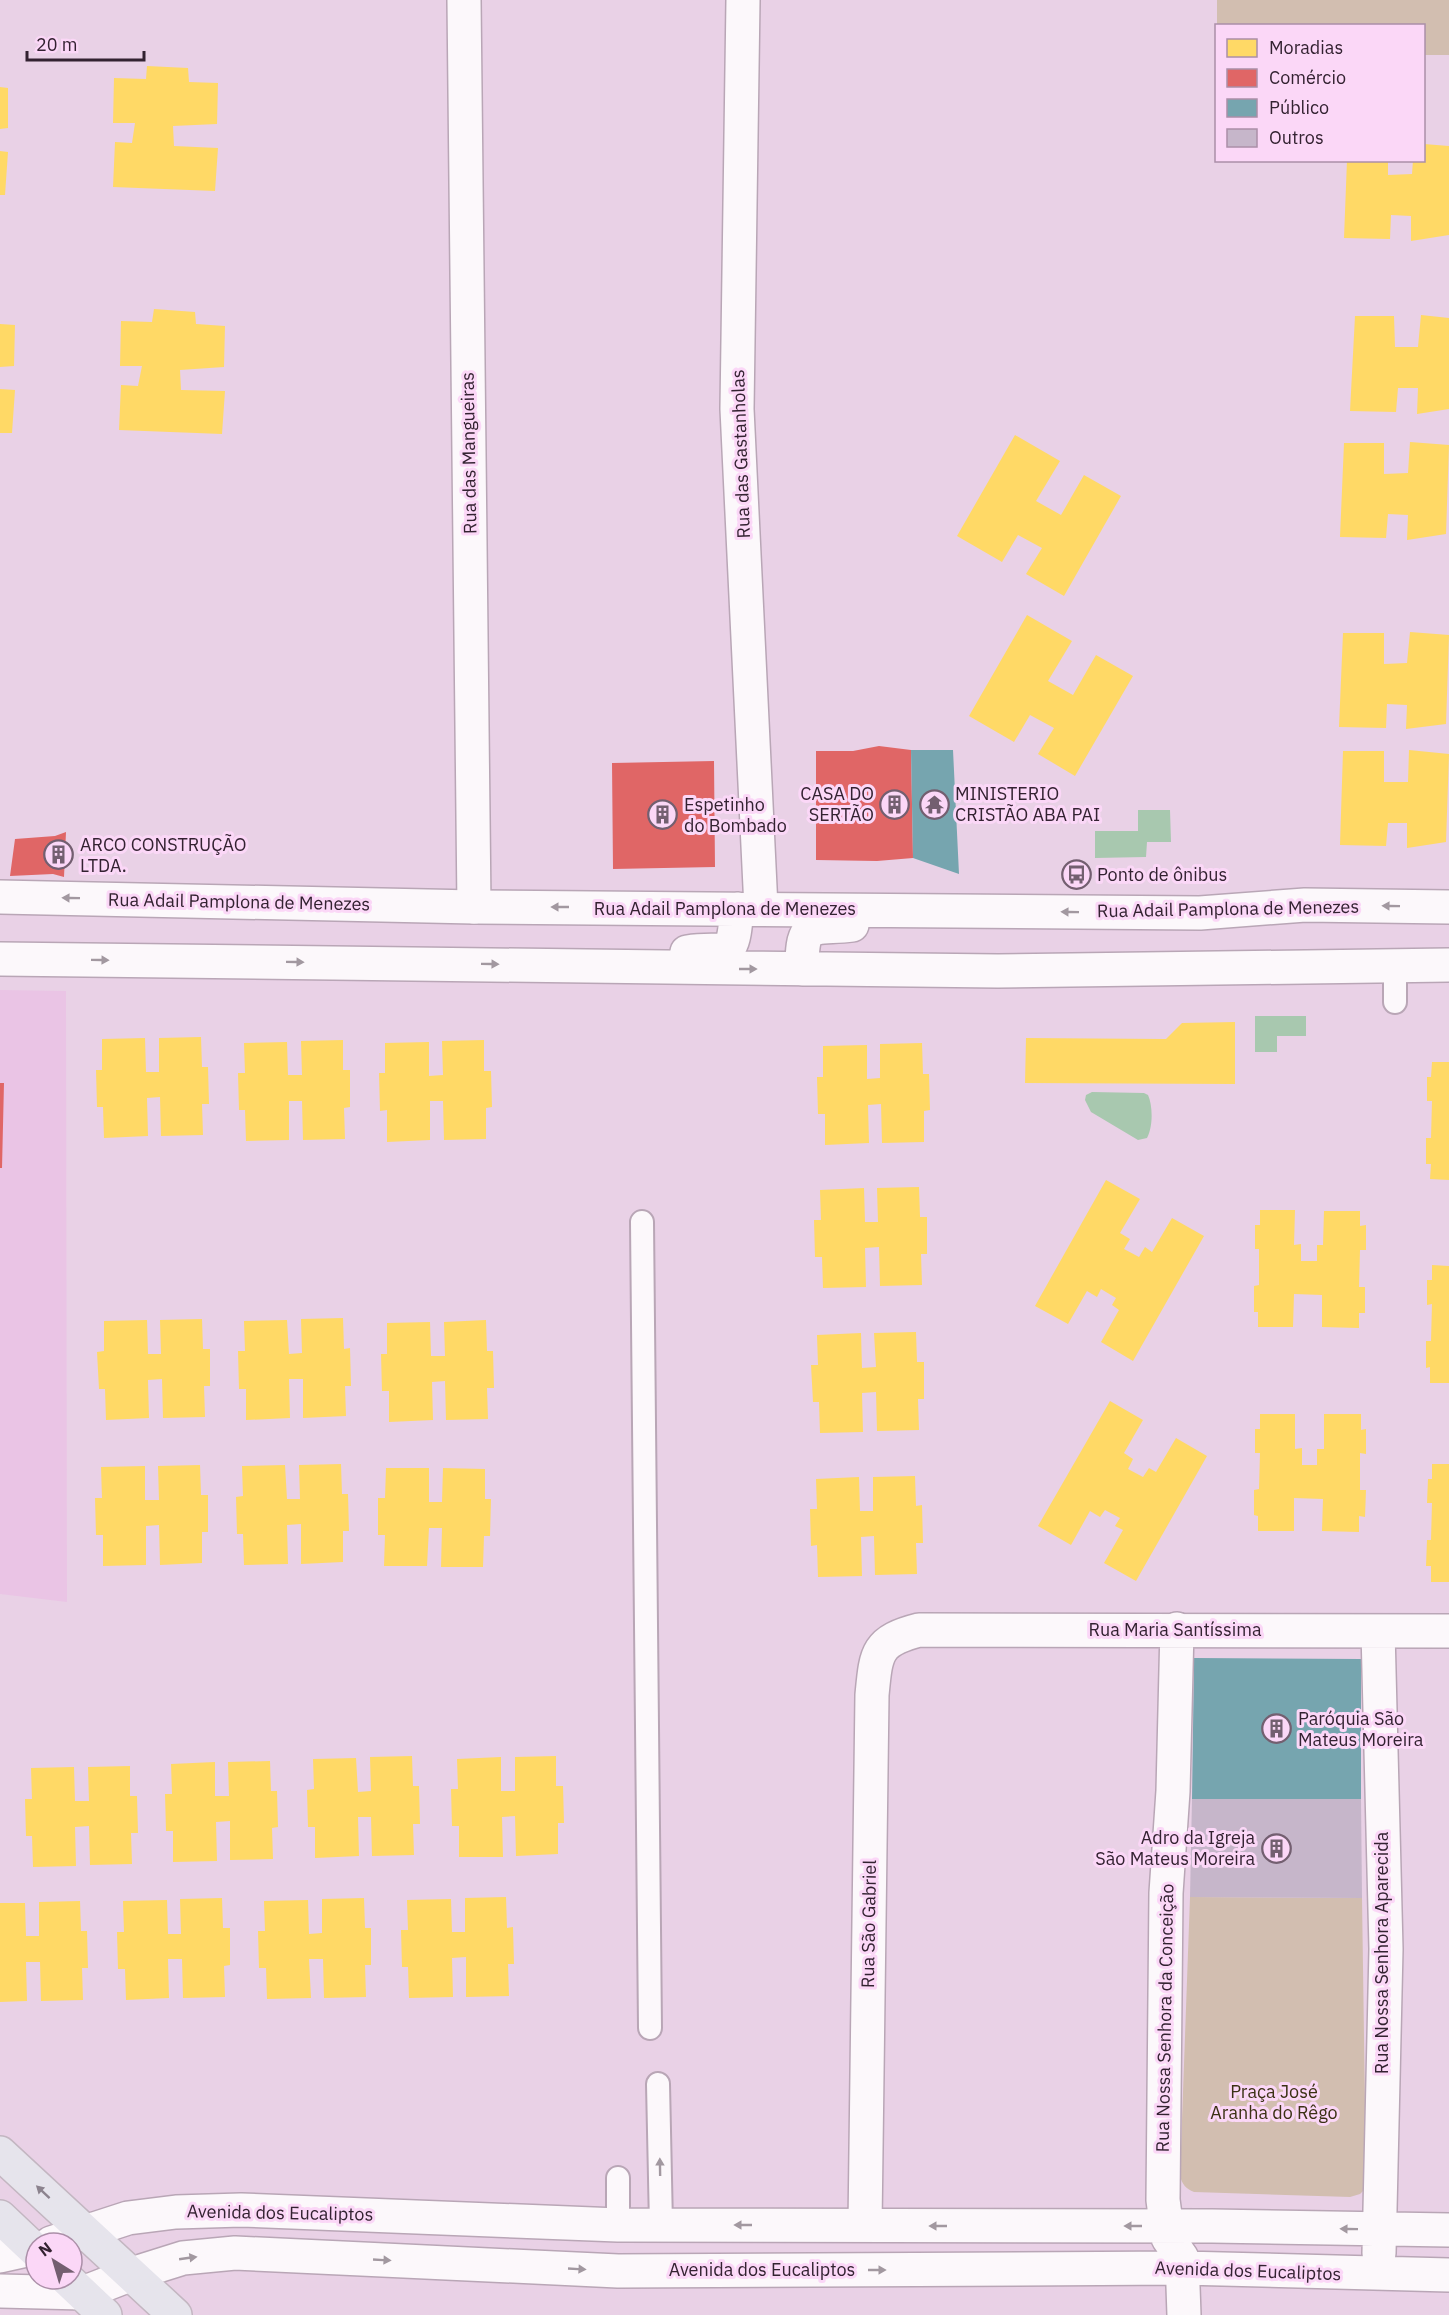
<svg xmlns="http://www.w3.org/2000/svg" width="1449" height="2315" viewBox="0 0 1449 2315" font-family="'IBM Plex Sans',sans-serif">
<rect width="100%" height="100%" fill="#e9d1e6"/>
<path fill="#eac4e5" d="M0,990l66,1 1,611 -67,-8z"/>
<path fill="#d2beb0" d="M1217,0h232v55h-25v-29l-207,-1z
M1190,1897l172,1 4,276 -1,15 -5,5 -10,3 -156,-5c-8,-3 -12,-8 -14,-16z"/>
<path fill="#a8c8af" d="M1138,810h32l1,32h-24l-1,15 -51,1v-27h43z
M1255,1016h51v20h-29v16h-22z
M1092,1092l52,1 4,2c5,11 5,32 -1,43l-9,2 -47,-28 -6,-12 1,-5z"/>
<path fill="#ffd966" d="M147,66l41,2 1,14 29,1 -1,41 -44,2 1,20 44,2 -3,43 -102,-4 2,-45 17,1 3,-20h-22l1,-45 32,1z
M0,87l8,1v40l-8,1z
M1424,144l25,2v89l-38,6v-25l-20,-1 -1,24 -46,-1 3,-78h41v15l24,-1 1,-14h11z
M0,151l8,1 -3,43h-5z
M154,309l41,3 1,12 29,2 -1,41 -44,3 1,20 44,1 -3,43 -103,-4 2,-45 17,1 4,-20h-22l1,-45 31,1z
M1421,315l28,3v91l-32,5 1,-26h-20l-2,24 -46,-1 5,-95h39l1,31h23z
M0,324l15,1 -1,41 -14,1z
M0,389l15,1 -3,43h-12z
M1015,435l45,26 -24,40 25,14 23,-40 37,21 -57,100 -38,-22 16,-26 -24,-13 -16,27 -45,-26z
M1410,442l39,3 -3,89 -39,6 1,-25 -20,-1 -2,24 -46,-1 4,-94h40v31l24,-1z
M1027,615l45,26 -24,40 25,14 23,-40 37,21 -58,100 -37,-22 16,-26 -24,-13 -16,27 -45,-26z
M1410,632l39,3 -3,89 -40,5 1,-24 -20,-1 -1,24 -47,-1 4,-94h41v31l23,-1z
M1409,750l40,4 -3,88 -39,6v-25h-19l-2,23 -46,-1 3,-94h41v31h24z
M1235,1022v62l-210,-1 1,-45 140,1 16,-16z
M201,1037l1,30h6l1,37h-7l1,31 -42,1 -1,-39 -13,1 1,38 -44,2 -1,-31h-6l-1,-37h6v-31l43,-1 1,34h13v-34z
M343,1040v30h7v37l-6,1 1,31 -42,1 -1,-39h-13v39l-43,1 -1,-31h-6l-1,-37h7l-1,-30 43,-1 1,33h14l-1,-34z
M484,1040v31h7l1,36 -6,1v31l-42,1 -1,-39h-13v39l-43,2v-32l-7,1 -1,-38h6v-30l44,-1v34l14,-1 -1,-34z
M922,1043l1,31h6l1,36 -6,1v31l-42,1 -1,-39 -13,1 1,38 -44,2v-31h-7l-1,-37h6v-31l44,-1v34l13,-1v-34z
M1432,1062h17v118l-19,-1 1,-15h-5v-26h5l1,-37h-5v-24h4z
M1106,1180l34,19 -20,34 10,6 -6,10 15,8 6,-10 7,5 20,-34 32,18 -71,125 -32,-19 18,-32 -7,-5 4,-7 -15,-9 -4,8 -10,-6 -19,33 -33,-18z
M919,1187l1,30h7v37h-6l1,31 -42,1 -1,-39 -14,1 1,39 -43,1 -1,-31h-7l-1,-37h7l-1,-30 44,-2 1,34h13l-1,-34z
M1260,1210h35l-1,35 7,-1v17h16v-16h6l1,-34h36v15l6,-1v25h-6l-1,37h6v26h-6v15l-37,-1v-32l-28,-1 -1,33h-35v-15h-4v-26l5,-1v-36h-4v-24h5z
M1432,1265l17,1v117h-19v-16l-4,1v-27h5l1,-37 -5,1v-25h5z
M343,1318l1,31 6,-1 1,38h-6l1,30 -43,2v-39h-14l1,39 -44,2v-31h-7l-1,-38h7l-1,-30 43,-1 2,34 13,-1 -1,-34z
M202,1319l1,30h7v37h-6l1,31 -42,1 -1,-39 -14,1 1,38 -43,2 -1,-31h-6l-2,-37 7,-1v-30l43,-1 1,34h13l-1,-34z
M486,1320l1,31h6l1,37h-7l1,31 -42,1 -1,-39 -13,1 1,38 -44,2v-31h-7l-1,-37h6v-31l43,-1 1,34h14l-1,-34z
M916,1332l1,30h7v37h-6l1,31 -42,1 -1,-39 -14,1 1,39 -43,1 -1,-31h-6l-2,-37h7l-1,-30 44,-2 1,35 14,-1 -2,-34z
M1110,1401l33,19 -19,33 9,6 -5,10 15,8 6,-9 7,4 20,-34 31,18 -71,125 -32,-18 19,-33 -8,-4 5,-8 -15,-8 -5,7 -10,-6 -19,34 -33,-19z
M1260,1414h35v35l7,-1v17h15v-16h7v-35h37v16l5,-1v25l-6,-1v37h6l-1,27 -6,-1v16l-37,-1 1,-32 -29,-1v33h-36v-15l-4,-1v-25l5,-1 1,-36h-5v-24h5z
M341,1464l1,30h6l1,37h-6v31l-42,2v-40l-14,1 1,39 -44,1 -1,-31h-6l-1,-37 7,-1 -1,-30 43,-1 2,34h13l-1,-34z
M1432,1464h17v118h-18v-16h-5l1,-26h4l1,-37h-5l1,-24h4z
M200,1465l1,30h7v37h-6v31l-42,2 -1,-40 -13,1v39l-43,1v-31h-7l-1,-37h7l-1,-31 44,-1v34h14l-1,-34z
M386,1468h43v34h13l1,-34 42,1v30h6l-1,37h-6l-1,31h-42l1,-39h-13l-2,38h-43l1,-31h-7v-37h7z
M915,1476l1,30 6,-1 1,38h-7l1,31 -42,1 -1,-39 -13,1 1,39 -44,1 -1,-32 -6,1 -1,-37h7l-1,-30 43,-2 1,34h13v-34z
M412,1756l1,30h6l1,38h-7l1,31 -42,1 -1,-39h-13l1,39 -44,2v-31h-7l-1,-37 7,-1 -1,-30 43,-1 2,34 13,-1 -1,-34z
M556,1756v30h7l1,37h-6v31l-42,2 -1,-40 -13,1 1,40h-44v-31h-7l-1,-37h7l-1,-30 44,-2v34h14v-34z
M270,1761l1,30h6l1,36 -6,1 1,31 -43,1v-39l-14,1 1,39 -44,1v-31h-7l-1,-37h7l-1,-30 44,-2v34h14l-1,-34z
M130,1766v30h7l1,37h-7l1,31 -42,1 -1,-39 -14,1 1,39 -43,1 -1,-31h-6l-1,-37h7l-1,-31 43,-1 1,34h14l-1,-34z
M506,1897l1,31 6,-1 1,37h-6l1,32 -43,1v-40l-14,1 1,39 -44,1 -1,-31h-6l-1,-37h7l-1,-30 44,-1 1,33h13v-34z
M222,1898l1,30h7v37l-6,1 1,31 -42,1 -1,-39h-14l1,39 -43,2 -1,-31h-7l-1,-37h7l-1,-31 44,-1 1,34h13l-1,-35z
M364,1898l1,30h6v37h-6l1,32 -42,1 -1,-39h-14l2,39 -44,1 -1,-31h-7l-1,-37h7l-1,-30 44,-1 1,34 13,-1v-34z
M80,1901l1,30h6l1,37h-6l1,32 -42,1 -1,-39h-14l1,39 -27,1v-99h25l1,33h13v-34z"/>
<path fill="#e06666" d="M879,746l32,4 2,108 -36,3 -61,-1v-109h37z
M714,761l1,106 -102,2 -1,-106z
M66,832l-2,45 -11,-3 -43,2 5,-37 40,-3z
M0,1083h4l-2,85h-2z"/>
<path fill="#76a5af" d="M911,750h42l6,124 -46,-16z
M1194,1658l167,1v140h-169z"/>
<path fill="#c6b6ca" d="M1192,1799h169l1,99 -172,-1z"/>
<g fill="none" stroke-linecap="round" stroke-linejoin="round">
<defs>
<path id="lane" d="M1395,965v37
M642,1222l8,806
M658,2084l3,141
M618,2178v47"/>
<path id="street" d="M464,0l10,907
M743,0l-6,409 24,499
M1177,1629l-4,162 -7,102 -3,307 5,38 14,20 2,57
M1378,1631l8,318 -7,304
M865,2225l7,-530c4,-42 4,-54 47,-65l530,1
M51,2243l77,-25 48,-6 65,-2 377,15 594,1 237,4
M0,2256l36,-8
M0,2291l83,2 49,-19 51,-16 52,-5 383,18 565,-3 266,7"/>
<path id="secondary" d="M0,897l474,10 726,6 105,-8 144,2
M687,952c44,-6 45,11 50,-43
M0,959l998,12 451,-6
M802,969c0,-50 8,-39 50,-44"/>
<path id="primary" d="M0,2153l175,162
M0,2217l36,34
M67,2279l38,36"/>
</defs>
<use href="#lane" stroke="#b9a6b6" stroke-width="26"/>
<use href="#street" stroke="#b9a6b6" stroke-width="36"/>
<use href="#secondary" stroke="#b9a6b6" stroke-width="36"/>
<use href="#primary" stroke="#c3b6c1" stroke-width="36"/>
<use href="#lane" stroke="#fcf8fb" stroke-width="22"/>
<use href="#street" stroke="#fcf8fb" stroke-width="33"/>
<use href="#secondary" stroke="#fcf8fb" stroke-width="33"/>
<use href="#primary" stroke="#e6e4ec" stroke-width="33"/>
</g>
<defs><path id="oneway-solid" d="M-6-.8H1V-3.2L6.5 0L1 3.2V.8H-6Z" transform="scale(1.5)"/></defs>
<g fill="#a298a0">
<use href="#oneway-solid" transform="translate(71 898) rotate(-179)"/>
<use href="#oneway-solid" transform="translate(1391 906) rotate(-179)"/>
<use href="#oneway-solid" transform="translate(560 907) rotate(-180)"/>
<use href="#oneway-solid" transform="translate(1070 912) rotate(-179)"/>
<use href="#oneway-solid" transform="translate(100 960) rotate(1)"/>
<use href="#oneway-solid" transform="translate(295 962) rotate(1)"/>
<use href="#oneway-solid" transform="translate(490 964) rotate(1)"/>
<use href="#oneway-solid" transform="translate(748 969)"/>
<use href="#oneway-solid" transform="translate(660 2167) rotate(-91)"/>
<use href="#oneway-solid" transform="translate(743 2225) rotate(-180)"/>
<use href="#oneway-solid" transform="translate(938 2226) rotate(-180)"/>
<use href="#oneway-solid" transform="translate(1133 2226) rotate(-180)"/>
<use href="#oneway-solid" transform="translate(1349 2229) rotate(-179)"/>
<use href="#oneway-solid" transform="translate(188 2258) rotate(-8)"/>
<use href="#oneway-solid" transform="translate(382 2260) rotate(3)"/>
<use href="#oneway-solid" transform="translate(577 2269) rotate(3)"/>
<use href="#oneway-solid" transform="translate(877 2270)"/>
</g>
<use fill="#8c838e" href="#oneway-solid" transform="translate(43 2192) rotate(-137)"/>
<defs>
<symbol id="building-ring" viewBox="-11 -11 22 22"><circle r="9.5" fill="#fbd7f7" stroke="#735f70" stroke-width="1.5"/><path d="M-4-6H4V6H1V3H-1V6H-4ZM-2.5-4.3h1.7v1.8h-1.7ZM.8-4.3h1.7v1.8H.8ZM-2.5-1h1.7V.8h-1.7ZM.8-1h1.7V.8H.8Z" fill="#735f70"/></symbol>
<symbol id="temple-ring" viewBox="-11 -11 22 22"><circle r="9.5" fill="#fbd7f7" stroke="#735f70" stroke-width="1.5"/><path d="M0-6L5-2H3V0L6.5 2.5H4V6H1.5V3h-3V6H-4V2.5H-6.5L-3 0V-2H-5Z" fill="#735f70"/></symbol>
<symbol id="bus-ring" viewBox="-11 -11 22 22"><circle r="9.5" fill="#fbd7f7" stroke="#735f70" stroke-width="1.5"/><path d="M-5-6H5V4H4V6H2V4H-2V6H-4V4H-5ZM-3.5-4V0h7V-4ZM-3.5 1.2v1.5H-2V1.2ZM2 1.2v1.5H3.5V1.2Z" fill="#735f70"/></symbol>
</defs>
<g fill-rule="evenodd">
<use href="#building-ring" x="878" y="788" width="33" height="33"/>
<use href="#temple-ring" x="918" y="788" width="33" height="33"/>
<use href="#building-ring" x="646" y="798" width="33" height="33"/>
<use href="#building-ring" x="42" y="838" width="33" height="33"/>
<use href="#bus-ring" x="1060" y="858" width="33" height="33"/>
<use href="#building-ring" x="1260" y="1712" width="33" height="33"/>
<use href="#building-ring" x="1260" y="1832" width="33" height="33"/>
</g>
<g text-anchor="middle" stroke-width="6" stroke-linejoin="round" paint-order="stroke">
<g font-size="18" fill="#332231" stroke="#fbd7f7">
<text transform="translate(469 453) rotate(-91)" y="6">Rua das Mangueiras</text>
<text transform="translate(741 454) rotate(-92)" y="6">Rua das Gastanholas</text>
<text transform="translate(239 902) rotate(1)" y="6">Rua Adail Pamplona de Menezes</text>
<text x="725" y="915">Rua Adail Pamplona de Menezes</text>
<text transform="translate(1228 909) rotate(-1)" y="6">Rua Adail Pamplona de Menezes</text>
<text x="1175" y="1636">Rua Maria Santíssima</text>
<text transform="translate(869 1924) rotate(-89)" y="6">Rua São Gabriel</text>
<text transform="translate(1382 1953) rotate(-90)" y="6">Rua Nossa Senhora Aparecida</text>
<text transform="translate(1165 2018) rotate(-89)" y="6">Rua Nossa Senhora da Conceição</text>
<text transform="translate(280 2213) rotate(1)" y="6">Avenida dos Eucaliptos</text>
<text x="762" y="2276">Avenida dos Eucaliptos</text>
<text transform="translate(1248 2271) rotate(2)" y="6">Avenida dos Eucaliptos</text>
</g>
<g font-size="18" fill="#332231" stroke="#fbd7f7" text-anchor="start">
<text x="874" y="800" text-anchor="end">CASA DO<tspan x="874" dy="21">SERTÃO</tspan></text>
<text x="955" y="800">MINISTERIO<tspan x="955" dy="21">CRISTÃO ABA PAI</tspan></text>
<text x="684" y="811">Espetinho<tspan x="684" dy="21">do Bombado</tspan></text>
<text x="80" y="851">ARCO CONSTRUÇÃO<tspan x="80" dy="21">LTDA.</tspan></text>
<text x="1097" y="881">Ponto de ônibus</text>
<text x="1298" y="1725">Paróquia São<tspan x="1298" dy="21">Mateus Moreira</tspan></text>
<text x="1255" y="1844" text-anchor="end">Adro da Igreja<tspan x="1255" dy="21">São Mateus Moreira</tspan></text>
</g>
<g font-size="18" fill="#3b3114" stroke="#fbd7f7">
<text x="1274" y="2098">Praça José<tspan x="1274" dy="21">Aranha do Rêgo</tspan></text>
</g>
</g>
<rect x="1215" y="24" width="210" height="138" fill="#fbd7f7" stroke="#ab8fa8" stroke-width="1.5"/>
<rect x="1227" y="39" width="30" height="18" fill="#ffd966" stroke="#ab8fa8" stroke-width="1.5"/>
<text x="1269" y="54" font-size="18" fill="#332231">Moradias</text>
<rect x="1227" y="69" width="30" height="18" fill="#e06666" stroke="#ab8fa8" stroke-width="1.5"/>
<text x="1269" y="84" font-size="18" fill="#332231">Comércio</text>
<rect x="1227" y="99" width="30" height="18" fill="#76a5af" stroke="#ab8fa8" stroke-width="1.5"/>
<text x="1269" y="114" font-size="18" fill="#332231">Público</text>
<rect x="1227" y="129" width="30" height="18" fill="#c6b6ca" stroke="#ab8fa8" stroke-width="1.5"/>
<text x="1269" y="144" font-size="18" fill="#332231">Outros</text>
<g transform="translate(54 2261) rotate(323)"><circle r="28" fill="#fbd7f7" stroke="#ab8fa8" stroke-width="1.5"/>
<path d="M0-4.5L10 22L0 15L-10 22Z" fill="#735f70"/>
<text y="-9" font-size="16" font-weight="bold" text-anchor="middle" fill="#332231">N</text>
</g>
<path d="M27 51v9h117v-9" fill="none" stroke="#332231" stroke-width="3"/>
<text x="36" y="51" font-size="18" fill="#332231" stroke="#fbd7f7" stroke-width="4.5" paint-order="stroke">20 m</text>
</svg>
